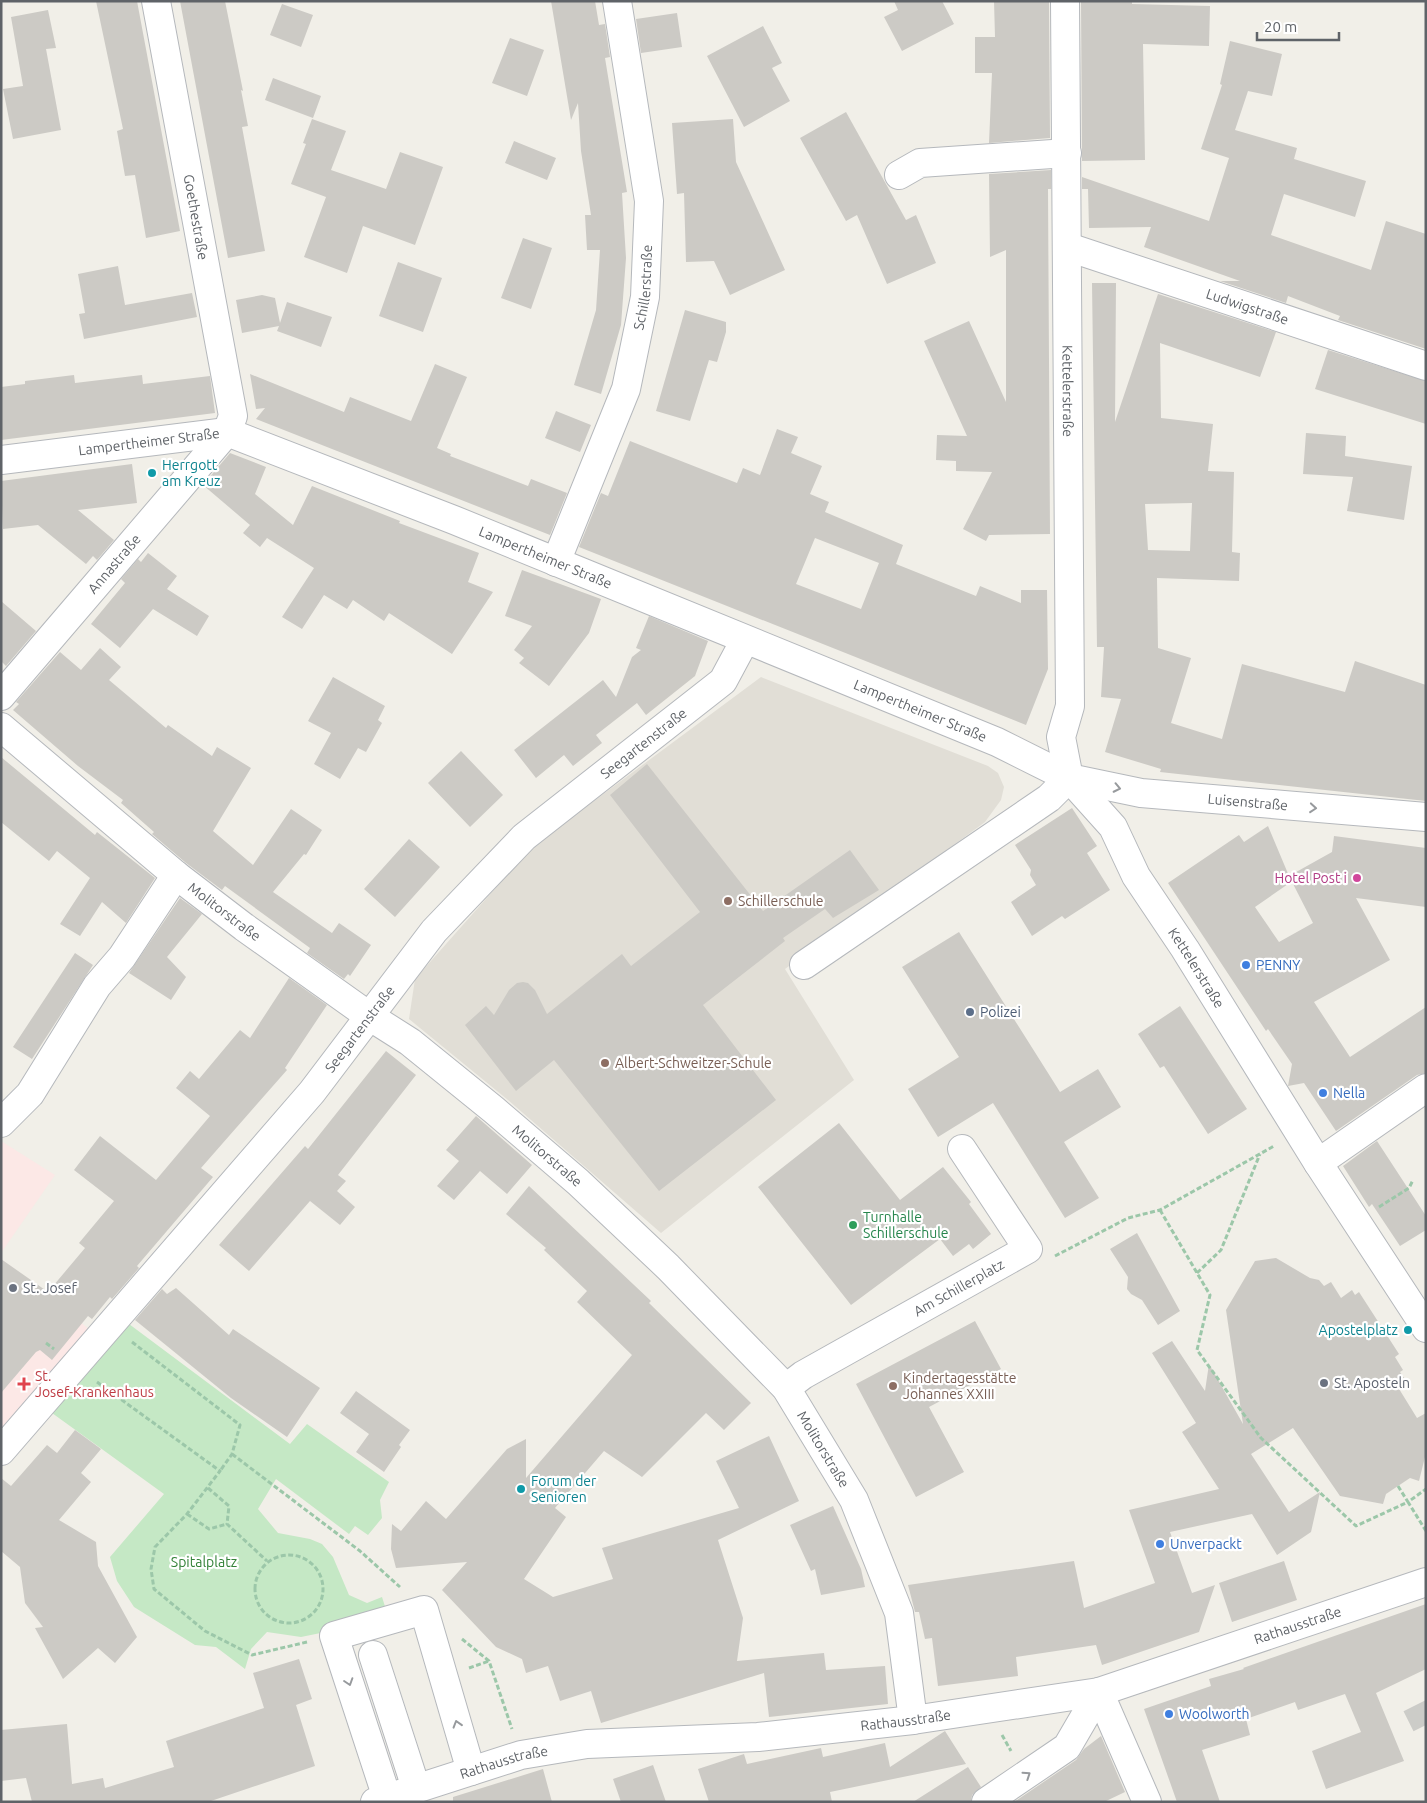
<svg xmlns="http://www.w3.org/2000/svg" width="1427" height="1803" viewBox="0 0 1427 1803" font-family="Ubuntu,sans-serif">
<rect width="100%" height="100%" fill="#f1efe8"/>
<path fill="#e1ded6" d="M761,677l227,89 10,7 6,14 -3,13 -16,22 -200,147 69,111 -193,153 -153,-133 -99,-81 6,-40 117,-132z"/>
<path fill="#fce8e6" d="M1,1141l54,34 -54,78z
M1,1259l29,21 61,51 -90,106z"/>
<path fill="#c5e8c5" d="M129,1324l161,120 17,-20 82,58 -9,18 2,18 -14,17 -13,-9 -6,8 -73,-55 -18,30 20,24 32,6 12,5 11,13 16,38 18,8 15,-6 7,22 -88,18 -34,-5 -16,17 -6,20 -29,-22 -21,-2 -61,-38 -17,-26 -7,-24 54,-63 -112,-81z"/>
<path fill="#cccac5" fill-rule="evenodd" d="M96,1h41l43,230 -34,7 -11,-63 -10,1 -8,-45 6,-2z
M180,1h45l18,90 -2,-1 7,36 -6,1 23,124 -37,7z
M551,1h44l4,24 6,-1 5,33 -5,1 22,134 -5,1 4,65 -5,67 -20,69 -27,-9 22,-75 4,-60h-13l-2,-35h6l-10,-64 -3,-48 -7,17z
M894,1h48l12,23 -52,27 -18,-34 14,-7z
M994,1h55l1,137 -61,5 3,-70h-17v-36h20z
M1081,1h51v3l78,2 -1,40 -66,-2 2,116 -63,1z
M282,4l31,11 -12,32 -31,-12z
M48,10l8,38 -10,1 15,81 -48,9 -10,-50 20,-3 -12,-69z
M677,13l5,34 -41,6 -5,-34z
M763,26l19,37 -10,5 18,33 -46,26 -37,-71z
M510,38l34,12 -17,46 -35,-13z
M1230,41l52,13 -10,42 -24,-5 -13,39 62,18 -3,11 72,22 -11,36 -71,-23 -13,41 100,35 15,-49 40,13v115l-88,-29 2,-4 -52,-20 -2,7 -66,-22h20l-96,-34 7,-20 -62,1 -1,-39h-6v-12l127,44 20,-63 -28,-9 21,-64 -2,-1z
M273,78l48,18 -8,22 -48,-18z
M846,112l60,108 10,-5 20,48 -49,21 -30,-69 -11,6 -46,-83z
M312,119l34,12 -15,39 55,19 14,-37 43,15 -28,78 -52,-19 -16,47 -43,-16 22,-60 -35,-13 15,-40 -3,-1z
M733,119l3,43 49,108 -55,25 -16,-34 -28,1 -2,-69 -7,1 -5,-71z
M514,141l42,17 -9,22 -42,-17z
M1051,170v19h-3l2,345 -61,1 -3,6 -23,-12 29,-57 -36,-1v-10l-20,-1 1,-25 30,1 -43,-95 45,-20 37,81v-152l-16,7 -1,-83z
M523,238l29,10 -21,61 -30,-11z
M398,262l44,16 -19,54 -44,-16z
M118,266l7,39 67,-12 5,24 -113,22 -5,-25 6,-1 -7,-39z
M1092,283h24l-1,139 43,-128 118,38 -16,45 -100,-34 1,75 52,6 -5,47 26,1 -2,80 8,1 -1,28 -82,-3 1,70 33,10 -20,65 51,16 20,-75 103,28 10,-31 71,24v116l-266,-29 1,-3 -56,-17 16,-53 -20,-2 3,-50h-7zM1192,503l-2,48 -42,-1 -3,-46z
M262,295l13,3 5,25 7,-21 45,15 -11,30 -44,-16 2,-5 -37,7 -6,-33z
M685,310l41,12v10l-9,30 -8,-2 -19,61 -34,-10z
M1328,350l98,31v43l-111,-35z
M435,364l32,13 -30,71 14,6 -1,2 78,30 3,-7 36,14 -17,42 -294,-116 9,-11 -9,1 -6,-35 94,38 6,-15 61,24z
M74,375l1,8 67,-8 1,9 67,-8 5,37 -214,27v-53l24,-3v-3z
M556,411l35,14 -11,27 -35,-14z
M777,429l21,8 -7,16 31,13 -12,28 19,8 -4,10 78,33 -7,19 80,32 4,-10 41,17v-13h26l1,79 -22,56 -447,-178 22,-54 7,3 22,-55 107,42 6,-15 17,7zM815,538l64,25 -18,46 -65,-25z
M1306,433l40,3 -1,20 67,10 -8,54 -57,-9 6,-34 -50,-3z
M230,453l36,14 -11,27 38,31 19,-39 88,35 -1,2 80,30 -11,29 25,10 -41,62 -63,-41 -5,8 -31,-21 -6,9 -23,-14 -22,34 -20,-12 32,-49 -47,-30 -7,9 -17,-14 7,-8 -47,-40z
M132,464l5,39 -59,7 36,30 -17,20 -4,-4 -7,8 -48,-39 -35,4 -2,-48z
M148,553l29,23 -10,13 42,27 -12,20 -44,-27 -33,39 -29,-24 34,-41 -4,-4 17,-20 3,3z
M522,570l79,29 -12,34 -40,53 -30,-23 5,-5 -10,-8 18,-24 -27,-10z
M1,601l35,30 -30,35 -5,-5z
M649,616l59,25 -13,35 -49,39 -9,-12 -41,32 6,8 -29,23 -9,-11 -28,23 -22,-28 89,-70 13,17 16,-40 9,-7 -5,-2z
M100,648l21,19 -12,13 57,48 2,-3 44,31 5,-9 34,21 -38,63 40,34 38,-56 31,21 -16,25 -2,-1 -31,38 59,41 7,-10 32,22 -21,31 -2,-2 -4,5 -37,-26 3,-5 -85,-62 -3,4 -36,-27 -34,-29 2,-2 -33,-29 2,-3 -45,-34 -65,-56 6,-6 -3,-2 44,-50 21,18z
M333,677l52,29 -7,14 4,3 -16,29 -8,-4 -18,31 -26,-15 17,-31 -23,-12z
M461,751l42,44 -33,32 -42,-44z
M1,757l94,78 2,-3 58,46 -29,45 -24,-21 -22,34 -20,-12 30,-46 -33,-27 -8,10 -48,-39z
M647,764l116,147 87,-61 29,40 -46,28 -8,-9 -42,29 2,3 -82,64 73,95 -117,91 -105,-131 -38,31 -51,-66 21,-19 8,9 15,-25 8,-7 6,-1 5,1 7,7 12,24 75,-60 9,12 69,-54 -90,-117z
M1072,808l25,38 -10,7 23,37 -45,29 -3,-3 -30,20 -21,-34 25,-17 -6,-10 1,-5 -16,-25z
M1268,826l21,50 43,-24 2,-16 92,12v59l-70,-9 34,62 -76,42 36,55 76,-50v66l-9,2 -81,56 -32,-48 -16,3 4,-22 -24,-35 -2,2 -98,-148 71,-48 5,7zM1289,876l24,47 -34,19 -24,-35 36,-25z
M409,839l31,28 -45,50 -31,-28z
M180,898l22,16 -35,43 19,20 -15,23 -42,-27z
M959,932l101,160 38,-23 23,38 -57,35 35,56 -34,20 -72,-115 -55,34 -30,-48 51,-32 -57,-90z
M75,953l18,12 -61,94 -19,-12z
M289,978l38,27 -42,63 2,2 -86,98 12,9 -76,89 2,2 -27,31 -2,-2 -18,22 -4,-3 -36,44 -12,-10 -4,2 -35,41v-134l47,33 37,-44 -6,-5 35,-42 -40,-31 26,-34 56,44 54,-64 -34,-28 14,-17 9,8 41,-49 10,8z
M1180,1006l67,103 -39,25 -44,-68 -4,2 -22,-34z
M386,1051l30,24 -78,100 8,6 -9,10 18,16 -15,18 -30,-24 -61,70 -30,-26 86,-99 3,3z
M476,1116l56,49 -25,29 -27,-23 -26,29 -17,-14 22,-25 -13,-11z
M839,1123l61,77 43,-33 28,35 -2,2 22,30 -18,15 -4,-5 -16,12 -13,-17 -89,66 -93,-118z
M1377,1141l49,75v14l-26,16 -28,-42 -3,3 -26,-41z
M529,1186l122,115 -2,2 102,100 -27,27 -18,-17 -64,64 -38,-26 -49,57 11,9 -42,62 29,18 60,-18 -11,-31 137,-40 -23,-47 53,-25 30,65 -81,39 25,78 -6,43 87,-8 2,17 59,-4 3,38 -119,13 -5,-44 -163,50 -10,-32 -31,10 -12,-35 -22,7 -4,-14 -26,-12 -54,-57 25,-28 -71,6 -5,-19 1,-25 9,7 25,-30 20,18 61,-70 19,-10v39l106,-123 -55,-53 10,-11 -43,-41 2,-2 -40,-34z
M1137,1233l43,78 -22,14 -16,-25 -11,-6 -4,-5 1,-12 -18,-28z
M1276,1258l34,20 9,2 5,6 7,-4 10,16 11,-8 3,5 4,-3 40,62 -4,3 8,13 -3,2 4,6 -8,6 21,34 9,-5v40l-7,28 -9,-3 -24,16 -3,10 -43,-8 -47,-68 -42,26 38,58 31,-20 -9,40 -34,23 -25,-41 -82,18 22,61 23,-8 -16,47 -97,33 -6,-20 -80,12 2,19 -80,10 -6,-48 -7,1 -6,-27h-4l-7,-27 166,-24 10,47 71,-25 -26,-73 90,-21 -37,-57 14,-9 -44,-70 20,-12 33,50 4,-27 34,60 -17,-114 29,-49z
M176,1288l53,47 4,-6 87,59 -33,49 -56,-39 -96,-78 27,-31 5,5z
M975,1321l26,48 -72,38 35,65 -48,25 -60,-113z
M356,1391l54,39 -11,15 2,2 -17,25 -28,-20 13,-18 -29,-21z
M75,1430l26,19 -20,24 10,9 -32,38 37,22 2,24 39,71 -22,26 -17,-15 -35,31 -28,-51 8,-1 -18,-24 -5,-36 -19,-16v-73l10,8 36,-41 10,8z
M833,1506l28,63 4,18 -44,8 -6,-26 -4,2 -21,-46z
M1284,1561l13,39 -65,22 -13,-39z
M1426,1604v65l-50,24 28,68 -78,28 -14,-38 49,-19 -16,-38 -47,16 -3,-8 -49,17 4,16 -48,15 18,52h-43l-33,-93 67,-23 -2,-7 35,-10 -1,-1z
M299,1659l13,40 -16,6 19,61 -107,36h-176l-6,-24 -25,3v-51l66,-6 5,60 31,-6 2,10 69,-21 -8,-26 98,-33 -11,-35z
M945,1731l21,33 -136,28 2,10h-123l-11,-33 46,-15 3,10 74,-16 2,9 62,-14 5,24z
M1101,1736l24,56 -21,10h-90l62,-42 8,-11z
M653,1765l13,37h-45l-8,-23z
M968,1767l13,20 -9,8 -1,7h-58z
M543,1769l9,33h-99v-5z"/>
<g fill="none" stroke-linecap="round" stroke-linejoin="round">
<path stroke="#ccccc8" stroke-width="28" stroke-dasharray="28 14" stroke-linecap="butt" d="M1416,1705l10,20"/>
<defs>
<g id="minor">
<path id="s1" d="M1065,1l5,705 -9,31 8,41 44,49 23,49 49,73 133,214 108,-75"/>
<path d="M899,175l21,-12 147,-10"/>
<path id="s2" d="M1068,247l358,119"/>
<path id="s3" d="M1,460l226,-28 227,88 543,222 72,36 72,15 285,24"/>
<path id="s4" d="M556,562l70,-173 19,-92 4,-96 -32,-200"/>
<path id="s5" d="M1,696l226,-264 6,-16 -77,-415"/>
<path id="s6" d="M1,727l175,148 68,52 125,89 41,26 84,68 84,72 90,85 118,121 68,112 45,113 14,107"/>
<path d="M804,965l245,-167 20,-20"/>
<path d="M1,1123l29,-29 67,-108 25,-29 54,-82"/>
<path d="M1318,1163l108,165"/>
<path id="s7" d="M786,1388l17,-13 225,-126 -66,-100"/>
<path id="s8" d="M1,1451l311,-359 122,-161 90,-94 199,-156 22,-41"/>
<path d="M373,1655l43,133"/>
<path d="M1099,1692l48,110"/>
<path d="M387,1798l-53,-162 90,-26 47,161"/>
<path id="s9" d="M375,1802l146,-47 66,-11 171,-7 155,-17 186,-28 327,-110"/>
<path d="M986,1802l81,-55 32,-55"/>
</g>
</defs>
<use href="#minor" stroke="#b5b8bc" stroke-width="30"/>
<path stroke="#9cc7a9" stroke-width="3" stroke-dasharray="5 2.5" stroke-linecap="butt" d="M1379,1207l30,-19 4,-8
M1160,1210l50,85 -13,55 64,88 95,88 52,-24 18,29
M1055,1256l73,-38 32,-8 114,-64
M1197,1273l24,-23 39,-96
M132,1342l108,83 -8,29 -12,17
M46,1343l8,6
M97,1382l123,89 -33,43 -32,33 -4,22 3,20 51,42 47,24 55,-13
M232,1454l128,97 40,36
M1398,1486l10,16 18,-13
M208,1488l21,18 -2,18 40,37
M187,1514l22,15 18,-5
M255 1589a34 34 0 1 1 68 0a34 34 0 1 1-68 0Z
M462,1639l27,22 23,68
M469,1668l20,-7
M1002,1735l9,16"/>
<use href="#minor" stroke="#fff" stroke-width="28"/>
</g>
<defs><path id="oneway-chevron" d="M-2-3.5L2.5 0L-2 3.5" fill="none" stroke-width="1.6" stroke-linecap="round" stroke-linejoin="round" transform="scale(1.25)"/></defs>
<g stroke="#979a9d">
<use href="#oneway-chevron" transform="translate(1117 788) rotate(12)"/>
<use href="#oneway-chevron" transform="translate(1313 808) rotate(5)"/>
<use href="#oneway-chevron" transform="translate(349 1682) rotate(72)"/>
<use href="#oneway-chevron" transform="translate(457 1724) rotate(-107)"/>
<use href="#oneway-chevron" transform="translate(1027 1775) rotate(-34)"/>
</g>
<g fill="#0f9aa8" stroke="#fff" stroke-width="2">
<circle cx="152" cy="473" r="5"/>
<circle cx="1408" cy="1330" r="5"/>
<circle cx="521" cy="1489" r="5"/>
</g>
<circle fill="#d1479c" stroke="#fff" stroke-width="2" cx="1357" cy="878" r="5"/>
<g fill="#8d6e63" stroke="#fff" stroke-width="2">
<circle cx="728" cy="901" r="5"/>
<circle cx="605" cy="1063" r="5"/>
<circle cx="893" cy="1386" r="5"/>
</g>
<g fill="#3f7fe0" stroke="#fff" stroke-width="2">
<circle cx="1246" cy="965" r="5"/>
<circle cx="1323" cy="1093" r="5"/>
<circle cx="1160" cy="1544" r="5"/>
<circle cx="1169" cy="1714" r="5"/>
</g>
<circle fill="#5c6f8a" stroke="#fff" stroke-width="2" cx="970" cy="1012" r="5"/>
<circle fill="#2e9e5b" stroke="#fff" stroke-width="2" cx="853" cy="1225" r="5"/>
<g fill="#6b7280" stroke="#fff" stroke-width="2">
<circle cx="13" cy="1288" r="5"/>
<circle cx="1324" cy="1383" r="5"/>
</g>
<path fill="#e0444e" stroke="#fff" stroke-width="2" d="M21.5 1376.5h5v5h5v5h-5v5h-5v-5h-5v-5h5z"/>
<g text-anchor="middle" stroke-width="4.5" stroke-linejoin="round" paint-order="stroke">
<g font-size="14" fill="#5f6368" stroke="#fff">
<text transform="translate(196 217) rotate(80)" y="5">Goethestraße</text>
<text dy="5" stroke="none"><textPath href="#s4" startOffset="290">Schillerstraße</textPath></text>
<text dy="5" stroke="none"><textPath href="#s2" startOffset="189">Ludwigstraße</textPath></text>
<text dy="5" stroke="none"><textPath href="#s1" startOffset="390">Kettelerstraße</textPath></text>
<text dy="5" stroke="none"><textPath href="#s3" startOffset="149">Lampertheimer Straße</textPath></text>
<text dy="5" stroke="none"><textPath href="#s3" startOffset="570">Lampertheimer Straße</textPath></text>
<text dy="5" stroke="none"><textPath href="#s5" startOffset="174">Annastraße</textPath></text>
<text dy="5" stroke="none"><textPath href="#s3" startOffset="975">Lampertheimer Straße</textPath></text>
<text dy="5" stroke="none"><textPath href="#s8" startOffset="959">Seegartenstraße</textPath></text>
<text dy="5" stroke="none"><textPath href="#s3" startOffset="1319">Luisenstraße</textPath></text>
<text dy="5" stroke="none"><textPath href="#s6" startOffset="290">Molitorstraße</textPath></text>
<text dy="5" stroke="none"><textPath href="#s1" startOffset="1009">Kettelerstraße</textPath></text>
<text dy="5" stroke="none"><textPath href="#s8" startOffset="554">Seegartenstraße</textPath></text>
<text dy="5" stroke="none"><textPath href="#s6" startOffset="695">Molitorstraße</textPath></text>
<text dy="5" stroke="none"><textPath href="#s7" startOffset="200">Am Schillerplatz</textPath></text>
<text dy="5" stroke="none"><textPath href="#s6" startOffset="1100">Molitorstraße</textPath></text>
<text dy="5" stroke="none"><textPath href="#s9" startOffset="945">Rathausstraße</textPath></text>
<text dy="5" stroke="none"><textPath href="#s9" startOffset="540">Rathausstraße</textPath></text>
<text dy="5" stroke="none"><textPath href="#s9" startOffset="135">Rathausstraße</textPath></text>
</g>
<g font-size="14" fill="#0d838f" stroke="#fff" text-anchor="start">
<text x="162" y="470">Herrgott<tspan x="162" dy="16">am Kreuz</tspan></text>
<text x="1398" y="1335" text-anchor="end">Apostelplatz</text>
<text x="531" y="1486">Forum der<tspan x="531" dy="16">Senioren</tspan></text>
</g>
<g font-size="14" fill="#b23c85" stroke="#fff" text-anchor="end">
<text x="1347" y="883">Hotel Post i</text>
</g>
<g font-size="14" fill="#785e54" stroke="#fff" text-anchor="start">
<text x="738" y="906">Schillerschule</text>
<text x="615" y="1068">Albert-Schweitzer-Schule</text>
<text x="903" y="1383">Kindertagesstätte<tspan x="903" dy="16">Johannes XXIII</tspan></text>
</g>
<g font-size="14" fill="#366cbe" stroke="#fff" text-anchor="start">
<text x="1256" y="970">PENNY</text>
<text x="1333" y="1098">Nella</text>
<text x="1170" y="1549">Unverpackt</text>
<text x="1179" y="1719">Woolworth</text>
</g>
<g font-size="14" fill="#4e5e75" stroke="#fff" text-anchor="start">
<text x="980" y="1017">Polizei</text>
</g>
<g font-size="14" fill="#27864d" stroke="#fff" text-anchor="start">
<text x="863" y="1222">Turnhalle<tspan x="863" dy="16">Schillerschule</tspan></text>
</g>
<g font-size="14" fill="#5b616d" stroke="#fff" text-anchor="start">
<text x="23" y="1293">St. Josef</text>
<text x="1334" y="1388">St. Aposteln</text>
</g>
<g font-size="14" fill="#be3a42" stroke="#fff" text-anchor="start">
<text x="35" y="1381">St.<tspan x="35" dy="16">Josef-Krankenhaus</tspan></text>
</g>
<g font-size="14" fill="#348238" stroke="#fff">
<text x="204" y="1567">Spitalplatz</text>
</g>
</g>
<rect width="1427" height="1803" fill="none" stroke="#5f6368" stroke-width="5"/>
<path d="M1257 32v8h82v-8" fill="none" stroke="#5f6368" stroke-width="2.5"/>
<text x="1264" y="32" font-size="15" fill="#5f6368" stroke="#ffffff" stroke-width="4" paint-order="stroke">20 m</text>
</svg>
